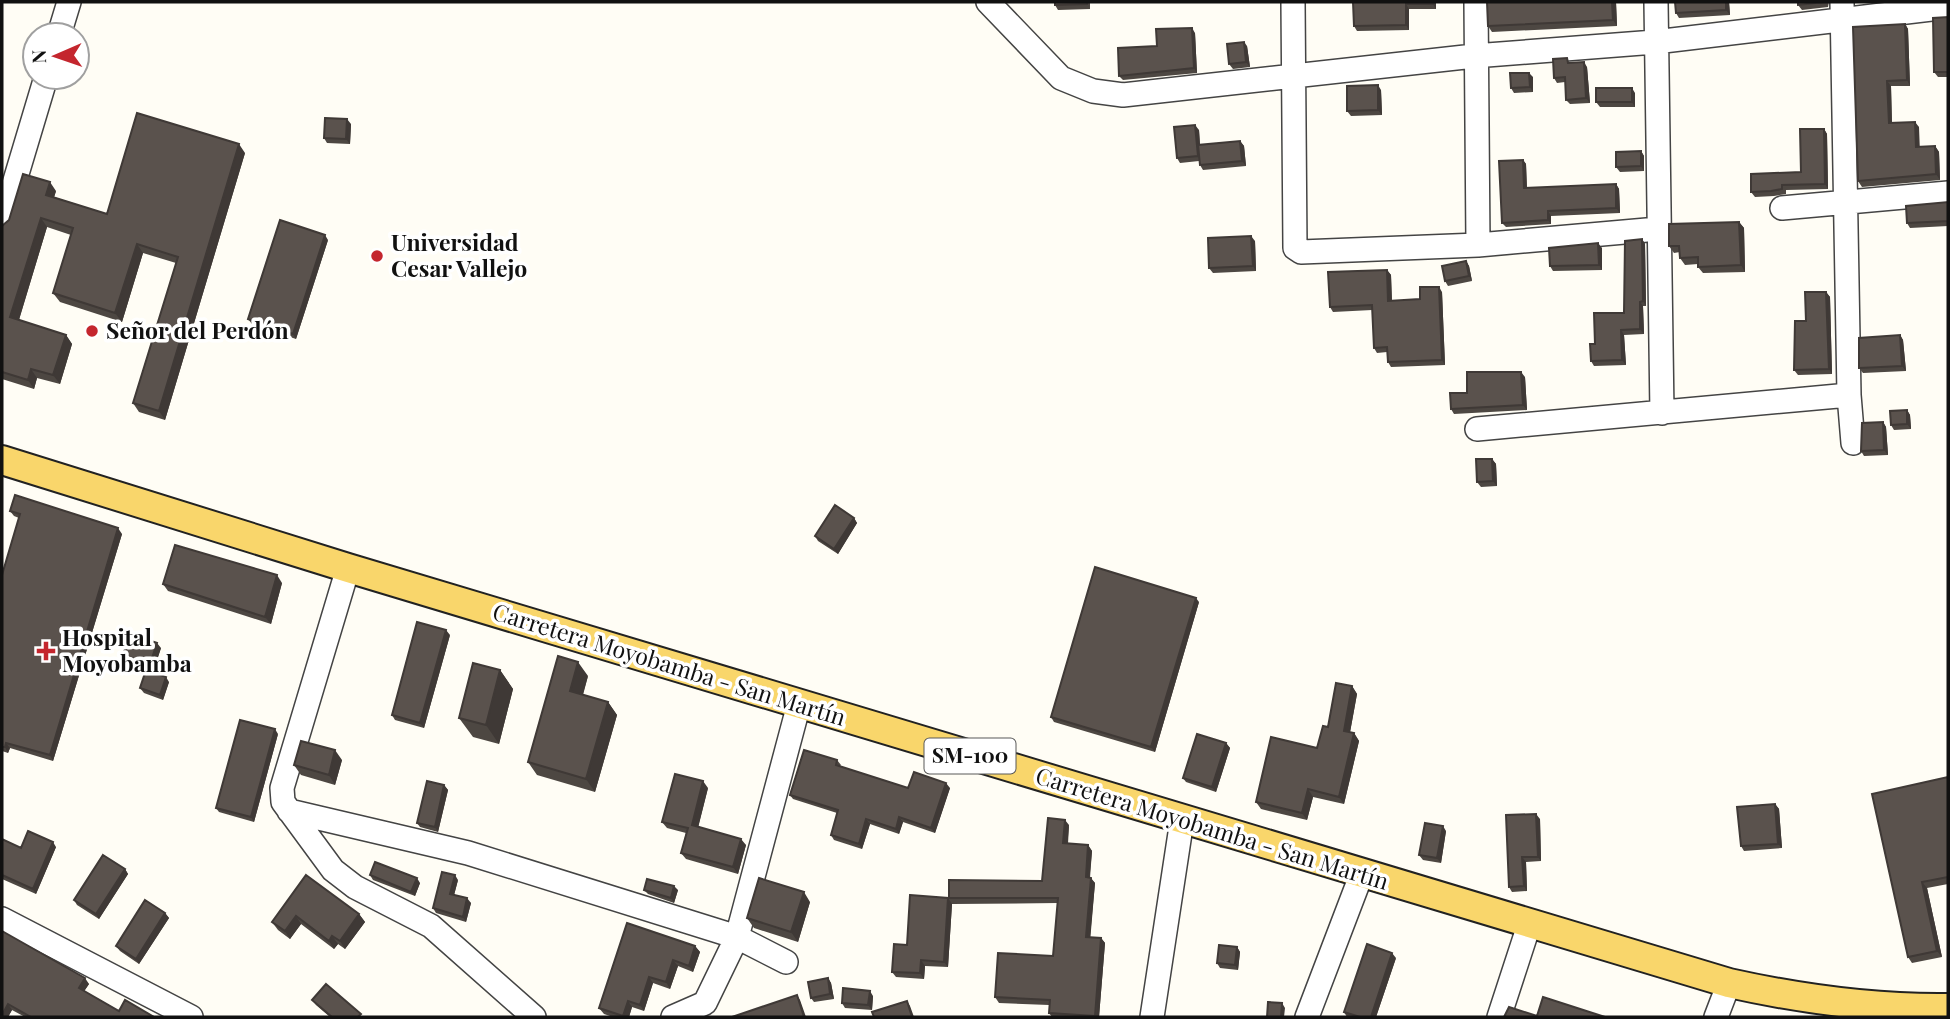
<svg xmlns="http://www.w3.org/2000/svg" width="1950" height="1019" viewBox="0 0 1950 1019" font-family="'Playfair Display',serif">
<rect width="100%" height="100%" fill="#fffdf5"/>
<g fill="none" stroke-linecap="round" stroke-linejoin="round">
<defs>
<path id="minor" d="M988,2l73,76 32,13 30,4 351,-39 181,-14 293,-35
M1293,2l2,246 6,4 177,-7 180,-16
M1476,2l2,243
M1656,2l6,411
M1842,2l7,393 4,48
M59,35l10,-33
M1782,208l166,-15
M2,224l44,-147
M1477,429l372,-34
M348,568l-66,220 1,14 50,68 22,17 76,39 103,91
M289,811l179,42 269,84 49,25
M2,919l189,98
M673,1017l32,-14 32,-66 62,-233
M1152,1017l30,-197
M1307,1017l55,-144
M1499,1017l30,-92
M1716,1017l13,-34"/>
<path id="major" d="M2,460l346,108 1381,415c72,16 145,26 219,25"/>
</defs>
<use href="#minor" stroke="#444" stroke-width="26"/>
<use href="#major" stroke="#222" stroke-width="32"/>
<use href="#minor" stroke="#fff" stroke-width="23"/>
<use href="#major" stroke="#f9d66b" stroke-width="28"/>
</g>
<path fill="#4d4742" d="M1090,2v7l-32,1 -3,-5z
M1353,2h83v7h-27v21l-52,1 -3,-5z
M1487,2h129l1,24 -125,6 -4,-6z
M1729,2l1,13 -51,3 -3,-5z
M1829,2l-1,5 -26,3 -4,-5z
M1948,17v60h-10l-4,-5z
M1905,24l3,5 2,57h-19l1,37 27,4v20l16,-1 4,6 1,28 -78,7 -4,-6 -5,-154z
M1195,33l2,40 -74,7 -4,-4 38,-30z
M1247,46l3,21 -17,2 -4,-5z
M1571,63l16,4 3,36 -20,1 -4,-4 -1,-18 -8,1 -3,-5z
M1533,77v15l-19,1 -3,-5z
M1381,90l1,25 -31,1 -4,-5z
M1635,93v14h-35l-4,-5z
M351,124l-1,20 -23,-1 -3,-5z
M1824,129l3,5 1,55 -42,1v4l-12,2 -19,1 -4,-5 50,-20z
M1199,130l1,15 40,-4 4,5 2,20 -43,4 -3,-5 -1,-4 -19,2 -3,-5z
M1641,151l3,5v15l-24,1 -4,-5z
M245,153l-80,267 -26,-8 -6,-9 43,-140 -33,-10 -21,69 -62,-20 -7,-9 18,-58 -24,-8 -28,93 47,15 6,9 -12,40 -23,-6 -3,11 -32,-10v-153l54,-35 -2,6 53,17z
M1523,160l3,4 1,24 89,-4 3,5 1,24 -69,3v8l-45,3 -4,-4z
M1948,202v24l-38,2 -3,-5z
M1739,222l5,6 1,44 -42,1 -5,-6v-3l-13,1 -5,-7v-6l-6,1 -5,-7z
M1642,239l3,5 1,62h-3l1,28 -20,1 2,30 -32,1 -3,-5 4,-17 29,-31z
M328,240l-32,99 -44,-15 -4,-5z
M1255,241l1,30 -43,2 -4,-5z
M1602,248v22l-49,1 -3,-5z
M1466,261l3,5 3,15 -24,5 -3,-5z
M1387,270l4,5 1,26 28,-2 22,-7 3,73 -54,2 -3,-5 -1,-10 -10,1 -3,-5 -2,-38 -39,2 -3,-5z
M1826,292l4,5 2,77 -34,1 -4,-5 12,-49z
M1900,335l3,5 3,31 -43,2 -4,-5z
M1525,377l2,33 -73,4 -3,-5 16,-16z
M1907,410l3,5 1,14 -17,1 -3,-5z
M1883,422l3,5 2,28 -24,1 -3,-5z
M1492,459l4,5 1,22 -16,1 -4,-5z
M10,511l112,23 -69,227 -43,-13 -2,5 -6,-2v-176l17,-57 -5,-2z
M854,518l3,5 -19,31 -20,-13 -3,-5z
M282,583l-11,41 -103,-33 -5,-7z
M1199,602l-44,150 -101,-30 -3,-5z
M450,635l-26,93 -29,-8 -3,-5z
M161,648l-7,21 -28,-10 -3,-4z
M500,670l13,19 -14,55 -26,-7 -14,-19z
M588,676l-5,19 25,7 9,13 -22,77 -58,-17 -9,-13z
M169,682l-6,18 -19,-7 -4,-5z
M1352,686l5,8 -7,38 4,1 5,8 -15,63 -31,-7 -6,23 -46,-11 -5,-7 61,-54 11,-21z
M278,734l-24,88 -35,-10 -3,-4z
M1226,743l4,5 -14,44 -30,-10 -3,-4z
M342,760l-7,25 -34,-10 -7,-10z
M837,760l4,5 -1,1 68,22h42l-15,45 -32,-11 -4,12 -29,-10 -8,25 -28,-9 -3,-5 6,-22 -44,-14 -3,-4z
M1948,777v107l-21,4 15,69 -30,6 -4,-6 -36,-163z
M444,785l4,5 -10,42 -18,-5 -3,-4z
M708,788l-10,39 48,18 -8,29 -52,-15 -5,-6 5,-20 -19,-5 -5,-6z
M1775,804l4,5 3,39 -38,3 -3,-5z
M1540,819l1,42 -15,1 1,29 -15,1 -3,-5z
M1069,825l-1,19 20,1 4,6 -2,27 5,5 -5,54 11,1 4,5 -6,74h-47l-3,-4v-8l-50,-2 -4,-6 58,-41 5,-53 -106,1 -4,63 -23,-1 -1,13 -28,-2 -4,-5 15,-27 41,-47 94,-17z
M1446,831l-5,32 -18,-3 -4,-5z
M2,839l19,9 35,-1 -20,47 -34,-15z
M125,869l3,5 -29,45 -22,-14 -3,-5z
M306,875l53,39 6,8 -20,27 -7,-5 -4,5 -33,-25 -11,15 -12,-9 -6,-8z
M370,875l50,8 -5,13 -42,-16z
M458,880l-4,15 17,8 -5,19 -30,-9 -3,-5z
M644,890h34l-4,13 -26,-9z
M810,902l-12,40 -44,-14 -7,-10z
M165,913l4,5 -30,46 -19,-13 -4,-5z
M2,931l87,53 -5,7 35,20 35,6h-129l-13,-7 -4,7h-6z
M695,946l5,6 -7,20 -15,-6 -8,23 -17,-6 -9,28 -12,-4 -3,10h-16l-9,-3 -5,-6z
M1237,947l3,5 -2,18 -18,-2 -3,-5z
M1396,958l-20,59h-29l-3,-5z
M828,978l3,5 3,16 -20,3 -3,-4z
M873,996l-1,14 -27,-2 -3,-5z
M312,1000l52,17h-34l-14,-12z"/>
<path fill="#3f3936" d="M1433,2h3v7l-3,-5z
M1612,2h4l1,24 -4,-6z
M1726,2h3l1,13 -4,-5z
M1406,4l3,5v21l-3,-5z
M1905,24l3,5 2,57 -3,-6z
M1192,28l3,5 2,40 -3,-5z
M1244,42l3,4 3,21 -4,-5z
M1584,62l3,5 3,36 -4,-5z
M1529,73l4,4v15l-3,-5z
M1887,81l4,5 1,42 -3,-5z
M1378,85l3,5 1,25 -4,-5z
M1632,88l3,5v14l-3,-5z
M347,119l4,5 -1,20 -4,-5z
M1915,122l4,5 1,26 -4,-6z
M1195,125l4,5 2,31 -3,-5z
M1824,129l3,5 1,55 -3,-5z
M1240,141l4,5 2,20 -4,-5z
M239,144l6,9 -80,267 -6,-9z
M1935,146l4,6 1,28 -4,-6z
M1641,151l3,5v15l-3,-5z
M1523,160l3,4 1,29 -3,-5z
M50,182l6,9 -4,13 -6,-9z
M1616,184l3,5 1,24 -4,-5z
M1548,211l3,5v8l-3,-4z
M41,218l6,9 -30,99 -7,-9z
M1739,222l5,6 1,44 -4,-7z
M325,235l3,5 -32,99 -3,-5z
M1251,236l4,5 1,30 -3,-5z
M1642,239l3,5 1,62 -3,-5z
M1598,243l4,5v22l-3,-5z
M137,244l6,9 -21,69 -7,-9z
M1466,261l3,5 3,15 -3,-5z
M1387,270l4,5 1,31 -4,-5z
M1439,287l3,5 3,73 -3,-5z
M1826,292l4,5 2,77 -3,-5z
M1640,302l3,4 1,28 -4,-5z
M1621,330l3,5 2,30 -4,-5z
M66,335l6,9 -12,40 -7,-9z
M1900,335l3,5 3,31 -4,-5z
M31,369l6,9 -3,11 -6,-9z
M1521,372l4,5 2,33 -4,-5z
M1907,410l3,5 1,14 -4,-5z
M1883,422l3,5 2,28 -4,-5z
M1492,459l4,5 1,22 -4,-5z
M854,518l3,5 -19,31 -4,-5z
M118,528l4,6 -69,227 -3,-6z
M277,575l5,8 -11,41 -6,-7z
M1196,598l3,4 -44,150 -4,-5z
M446,630l4,5 -26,93 -4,-5z
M157,643l4,5 -7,21 -4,-5z
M578,662l10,14 -8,28 -10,-13z
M500,670l13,19 -14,55 -13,-19z
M166,677l3,5 -6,18 -3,-5z
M1352,686l5,8 -8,44 -5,-7z
M608,702l9,13 -22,77 -9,-13z
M275,729l3,5 -24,88 -3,-5z
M1354,733l5,8 -15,63 -5,-7z
M6,743l4,5 -2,5 -3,-6z
M1226,743l4,5 -14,44 -4,-5z
M335,750l7,10 -7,25 -6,-10z
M703,781l5,7 -11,44 -5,-7z
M946,783l4,5 -15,45 -4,-5z
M444,785l4,5 -10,42 -3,-5z
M1308,789l5,8 -6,23 -5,-7z
M1775,804l4,5 3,39 -4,-4z
M1536,814l4,5 1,42 -3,-4z
M899,817l4,5 -4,12 -3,-5z
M866,819l4,5 -8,25 -3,-5z
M1065,820l4,5 -2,24 -4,-6z
M1443,826l3,5 -5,32 -4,-5z
M741,839l5,6 -8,29 -5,-7z
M53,842l3,5 -20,47 -3,-5z
M1088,845l4,6 -3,32 -3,-6z
M1522,857l4,5 1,29 -3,-5z
M125,869l3,5 -29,45 -3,-5z
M455,875l3,5 -5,19 -3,-5z
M417,878l3,5 -5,13 -4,-4z
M1091,878l4,5 -5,59 -4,-5z
M1922,882l5,6 15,69 -5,-6z
M674,886l4,4 -4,13 -3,-5z
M804,892l6,10 -12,40 -7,-10z
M467,898l4,5 -5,19 -3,-5z
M948,898l4,6 -4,63 -4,-5z
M165,913l4,5 -30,46 -3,-5z
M359,914l6,8 -20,27 -5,-8z
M296,916l5,8 -11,15 -5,-8z
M332,936l6,8 -4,5 -5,-8z
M1101,938l4,5 -6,74h-3z
M695,946l5,6 -7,20 -4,-6z
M1237,947l3,5 -2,18 -3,-5z
M1392,953l4,5 -20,59h-5z
M673,960l5,6 -8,23 -4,-7z
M921,960l4,6 -1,13 -4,-6z
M649,977l4,6 -9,28 -4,-6z
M85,978l4,6 -6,9 -4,-5z
M828,978l3,5 3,16 -4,-5z
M870,991l3,5 -1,14 -4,-5z
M797,995l3,5 6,17h-2z
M628,1001l4,6 -3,10h-5l-1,-1z
M907,1001l3,5 4,11h-2z
M1282,1003l3,5 -1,9h-3z
M8,1004l4,6 -4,7h-6v-2z"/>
<path fill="#5a524d" stroke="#3f3936" stroke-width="2" d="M1055,2h32v2l-32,1z
M1353,2h80v2h-27v21l-52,1z
M1487,2h125l1,18 -125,6z
M1675,2h51v8l-50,3z
M1798,2h27l-27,3z
M1948,17v55h-14l-1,-54z
M1905,24l2,56 -20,1 2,42 26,-1 1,25 19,-1 1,28 -78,7 -5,-154z
M1192,28l2,40 -75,8 -1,-28 39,-2 -1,-17z
M1244,42l2,20 -17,2 -2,-20z
M1567,58l1,5 16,-1 2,36 -20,2 -1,-23 -11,1 -1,-19z
M1510,73h19l1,14 -19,1z
M1378,85v25l-31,1v-25z
M1596,88h36v14h-36z
M137,113l102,31 -80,267 -26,-8 45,-146 -41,-13 -22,69 -62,-20 20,-65 -32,-10 -31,99 56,18 -13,40 -22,-6 -3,11 -26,-8v-146l7,-6 14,-46 27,8 -4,13 61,19z
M325,118l22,1 -1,20 -22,-1z
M1195,125l3,31 -21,2 -3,-31z
M1800,129h24l1,55 -43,1v4l-11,2 -20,1v-18l50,-2z
M1240,141l2,20 -42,4 -2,-20z
M1641,151v15l-25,1v-15z
M1523,160l1,28 92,-4v24l-68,3v9l-46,3 -3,-62z
M1948,202v19l-41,2 -1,-17z
M280,220l45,15 -32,99 -45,-15z
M1739,222l2,43 -43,2v-10l-18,1 -1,-12h-10v-22z
M1251,236l2,30 -44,2 -1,-30z
M1642,239l1,62 -3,1v27l-19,1 1,30 -31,1 -1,-17h5l-1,-31h30l1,-72z
M1598,243l1,22 -49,1 -1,-18z
M1466,261l3,15 -24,5 -3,-15z
M1387,270l1,31 32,-2v-12h19l3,73 -54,2 -1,-15 -13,1 -2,-43 -42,2 -2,-35z
M1805,292h21l3,77 -35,1 1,-49h11z
M1900,335l2,31 -43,2v-30z
M1467,372h54l2,33 -72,4 -1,-16h17z
M1907,410v14l-16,1 -1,-14z
M1883,422l1,28 -23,1 1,-28z
M1476,459h16l1,22 -16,1z
M15,495l103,33 -68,227 -44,-12 -1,4h-3v-172l18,-61 -10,-3z
M835,505l19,13 -20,31 -19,-13z
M175,545l102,30 -12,42 -102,-33z
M1095,567l101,31 -45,149 -100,-30z
M417,622l29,8 -26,93 -28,-8z
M130,634l27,9 -7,21 -27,-9z
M558,656l20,6 -8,29 38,11 -22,77 -58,-17z
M473,663l27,7 -14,55 -27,-7z
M146,670l20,7 -6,18 -20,-7z
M1336,683l16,3 -8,45 10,2 -15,64 -31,-8 -6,24 -46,-11 15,-65 46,11 6,-22 5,1z
M240,720l35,9 -24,88 -35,-9z
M1197,734l29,9 -14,44 -29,-9z
M301,741l34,9 -6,25 -35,-10z
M804,750l33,10 -1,5 72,23 6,-16 32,11 -15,45 -32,-11 -3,12 -30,-10 -7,25 -28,-9 7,-25 -48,-15z
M675,774l28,7 -11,44 49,14 -8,28 -52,-14 7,-25 -26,-6z
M1948,777v100l-26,5 15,69 -29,6 -36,-163z
M427,781l17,4 -9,42 -18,-4z
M1775,804l3,40 -37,2 -4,-39z
M1536,814l2,43h-16l2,29 -15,1 -3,-72z
M1048,818l17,2 -2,23 25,2 -2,32 5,1 -5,59 15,1 -6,78 -46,-3 1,-13 -55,-3 3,-44 55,3 5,-58h-109v-18l93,1z
M1425,823l18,3 -6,32 -18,-3z
M28,831l25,11 -20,47 -31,-14v-36l19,9z
M103,855l22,14 -29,45 -22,-14z
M375,862l42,16 -6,14 -41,-17z
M442,872l13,3 -5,19 17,4 -4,19 -30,-9z
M306,875l53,39 -19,27 -8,-5 -3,5 -33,-25 -11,15 -13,-9z
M759,878l45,14 -13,40 -44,-14z
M647,879l27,7 -3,12 -27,-8z
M910,895l38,3 -4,64 -23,-2 -1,13 -28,-1 2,-28 13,1z
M145,900l20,13 -29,46 -20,-13z
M627,923l68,23 -6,20 -16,-6 -7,22 -17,-5 -9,28 -12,-4 -5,15 -24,-8z
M2,931l83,47 -6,10 40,23 6,-11 29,17h-123l-23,-13 -6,11z
M1367,944l25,9 -21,64h-11l-16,-5z
M1219,945l18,2 -2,18 -18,-2z
M828,978l2,16 -19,4 -3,-16z
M326,984l35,30 -3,3h-26l-20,-17z
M843,988l27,3 -2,14 -26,-2z
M797,995l7,22h-72z
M1543,997l62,20h-101l5,-10 28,9z
M907,1001l5,16h-38l-2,-5z
M1268,1002l14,1 -1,14h-14z"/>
<g fill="#c4262e" stroke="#fff" stroke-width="2.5">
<circle cx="377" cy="256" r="7"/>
<circle cx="92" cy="331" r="7"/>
<path d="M42.5 640.5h7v7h7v7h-7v7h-7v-7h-7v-7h7z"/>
</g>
<g text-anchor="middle" stroke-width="7" stroke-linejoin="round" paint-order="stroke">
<rect fill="#fff" stroke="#585858" stroke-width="2" x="924.5" y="738.5" width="91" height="35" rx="5"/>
<g font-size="21" font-weight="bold" fill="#111">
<text x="970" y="763">SM-100</text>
</g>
<g font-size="23" font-weight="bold" fill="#111" stroke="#fff" text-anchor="start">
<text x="391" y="251">Universidad<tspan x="391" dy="26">Cesar Vallejo</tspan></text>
<text x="106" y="339">Señor del Perdón</text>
<text x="62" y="646">Hospital<tspan x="62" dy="26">Moyobamba</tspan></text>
</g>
<g font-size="23" fill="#111" stroke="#fff">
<text transform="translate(669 665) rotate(17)" y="8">Carretera Moyobamba - San Martín</text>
<text transform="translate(1212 829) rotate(17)" y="8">Carretera Moyobamba - San Martín</text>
</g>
</g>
<rect width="1950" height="1019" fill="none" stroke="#111111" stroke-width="7"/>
<g transform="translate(56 56) rotate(268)"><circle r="33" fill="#ffffff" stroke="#a0a0a0" stroke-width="2"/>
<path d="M0-5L12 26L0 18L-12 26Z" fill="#c4262e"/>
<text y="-10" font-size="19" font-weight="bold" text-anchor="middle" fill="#111111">N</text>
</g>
</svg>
